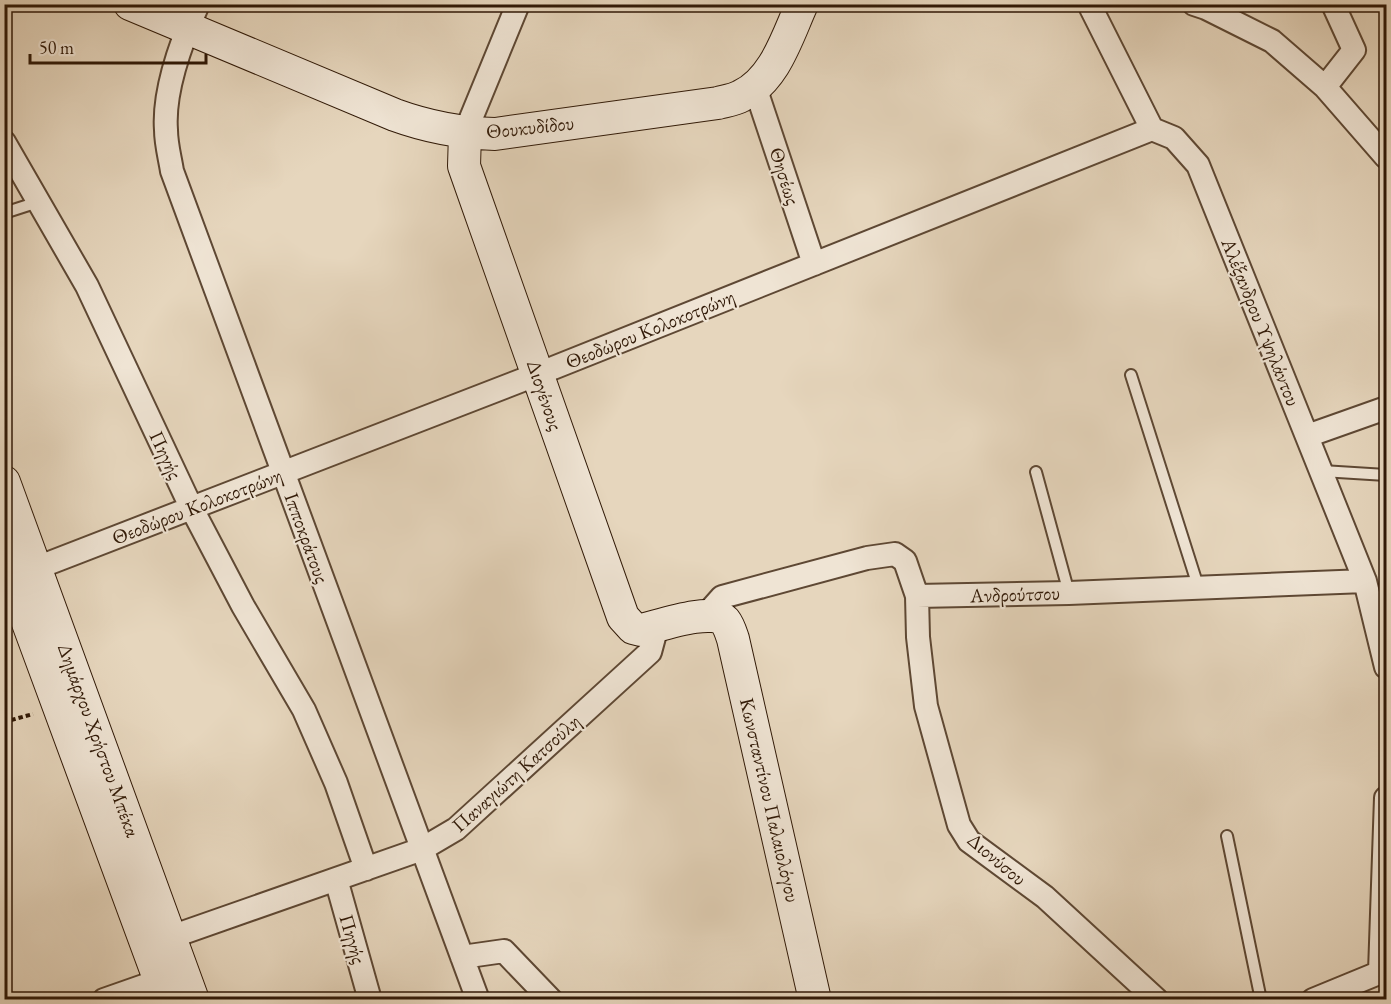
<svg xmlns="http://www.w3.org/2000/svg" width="1391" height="1004" viewBox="0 0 1391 1004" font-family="'EB Garamond',serif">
<rect width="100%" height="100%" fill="#e6d6bd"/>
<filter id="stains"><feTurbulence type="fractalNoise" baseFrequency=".00333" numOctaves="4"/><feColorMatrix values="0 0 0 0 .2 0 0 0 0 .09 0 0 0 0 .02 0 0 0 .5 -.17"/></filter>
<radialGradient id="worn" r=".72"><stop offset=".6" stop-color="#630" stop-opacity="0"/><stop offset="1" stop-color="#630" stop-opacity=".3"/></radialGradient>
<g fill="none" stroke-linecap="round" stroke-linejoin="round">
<defs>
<path id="lane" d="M4,213l34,-11
M1131,375l67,211
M1322,471l64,4
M1036,472l33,121
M1227,836l34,164"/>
<path id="street" d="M198,4c-16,36 -35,87 -32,126 0,14 4,28 6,41l306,829
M1091,4v4l61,121 22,9 24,27 167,416 21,86
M1194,4l12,4 66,33 53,46 61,70
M755,87l59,177
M1325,87l29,-37 -21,-46
M465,133l53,-129
M4,142l83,144 104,221 52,99 61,104 32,73 30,86
M1307,436l79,-28
M21,574l517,-200 614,-245
M917,596l1,41 8,69 33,119 10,16 76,56 112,103
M706,615l16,-18 145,-39 28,-4 10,7 12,35 152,-3 296,-12
M336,879l34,121
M171,937l251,-88 34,-20 194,-177 7,-26
M462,957l42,-6 47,49
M1380,972l6,-174
M104,1000l57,-20
M1313,1000l73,-30"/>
<path id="secondary" d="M130,4l265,111c33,12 65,18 100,19l223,-31c7,-2 16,-3 23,-7 34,-16 46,-59 61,-92
M465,133l-1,33 159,451 10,11 8,2c18,-4 71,-23 84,-9 4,5 6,12 8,18l82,361
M4,482l189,518
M4,558l163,442"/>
</defs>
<use href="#lane" stroke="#5e4834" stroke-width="14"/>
<use href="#street" stroke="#5e4834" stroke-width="26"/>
<use href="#secondary" stroke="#301907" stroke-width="34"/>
<path stroke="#301907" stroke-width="4" stroke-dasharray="4.5 3" stroke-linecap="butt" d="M4,722l29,-8"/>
<use href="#lane" stroke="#efe4d4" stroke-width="10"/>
<use href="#street" stroke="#efe4d4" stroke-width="22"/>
<use href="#secondary" stroke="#efe4d4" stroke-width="32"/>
</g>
<g text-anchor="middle" stroke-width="4.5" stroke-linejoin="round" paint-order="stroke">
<g font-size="20" fill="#301907" stroke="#efe4d4">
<text transform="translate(530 127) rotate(-6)" y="7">Θουκυδίδου</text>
<text transform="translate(785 176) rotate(72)" y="7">Θησέως</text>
<text transform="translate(1261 322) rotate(68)" y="7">Αλέξανδρου Υψηλάντου</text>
<text transform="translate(650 329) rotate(-22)" y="7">Θεοδώρου Κολοκοτρώνη</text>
<text transform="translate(545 395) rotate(71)" y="7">Διογένους</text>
<text transform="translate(166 455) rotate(65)" y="7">Πηγής</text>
<text transform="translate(197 506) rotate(-21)" y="7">Θεοδώρου Κολοκοτρώνη</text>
<text transform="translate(307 538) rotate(70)" y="7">Ιπποκράτους</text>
<text transform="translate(1015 594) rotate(-2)" y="7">Ανδρούτσου</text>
<text transform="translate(99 740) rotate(70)" y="7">Δημάρχου Χρήστου Μπέκα</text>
<text transform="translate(516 773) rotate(-42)" y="7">Παναγιώτη Κατσούλη</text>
<text transform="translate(770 800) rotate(77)" y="7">Κωνσταντίνου Παλαιολόγου</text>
<text transform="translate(997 859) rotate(40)" y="7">Διονύσου</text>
<text transform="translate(353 939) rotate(74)" y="7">Πηγής</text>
</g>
</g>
<rect width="1391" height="1004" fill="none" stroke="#e6d6bd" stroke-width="24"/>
<rect x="6" y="6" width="1379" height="992" fill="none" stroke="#301907" stroke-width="3"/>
<rect x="12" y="12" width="1367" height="980" fill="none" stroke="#301907" stroke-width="1.5"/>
<path d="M30 54v9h176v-9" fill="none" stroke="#301907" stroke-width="3"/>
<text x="39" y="54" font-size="18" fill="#301907" stroke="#efe4d4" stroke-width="4.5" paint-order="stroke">50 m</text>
<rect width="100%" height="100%" filter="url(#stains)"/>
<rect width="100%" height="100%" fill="url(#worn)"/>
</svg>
